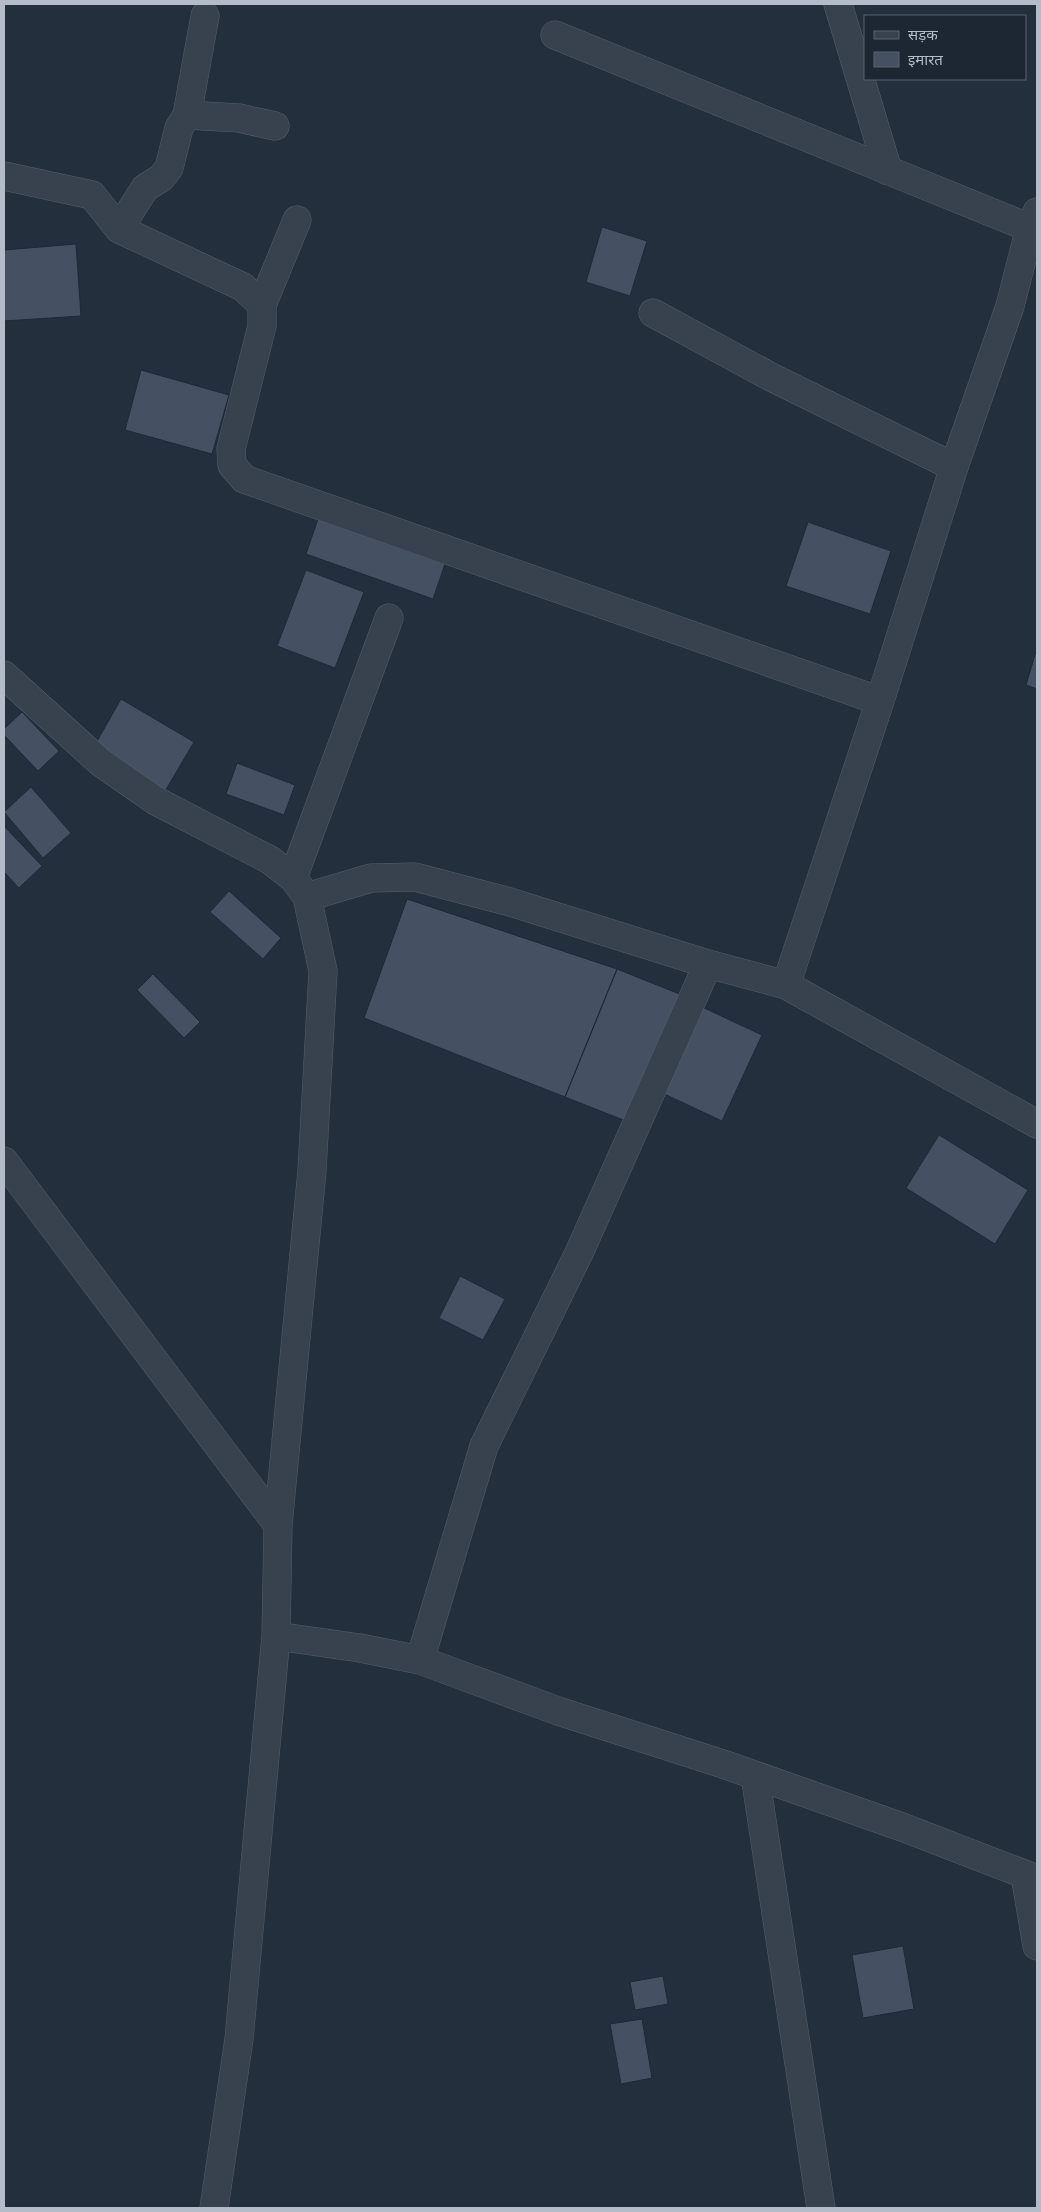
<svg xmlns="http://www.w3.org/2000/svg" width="1041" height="2212" viewBox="0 0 1041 2212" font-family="'PT Sans','Noto Sans Devanagari',sans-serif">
<rect width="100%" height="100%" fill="#242f3e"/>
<path fill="#455162" stroke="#1f2835" d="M602,227l45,14 -17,55 -44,-14z
M76,244l5,72 -77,5v-71z
M141,370l88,25 -17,59 -87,-24z
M318,519l127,45 -12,35 -127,-45z
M808,522l83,29 -21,63 -84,-28z
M306,570l58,22 -29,76 -58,-22z
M1037,648v41l-11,-4z
M121,699l73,43 -30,51 -72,-43z
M22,712l37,39 -21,20 -34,-36v-6z
M237,763l58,22 -11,30 -58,-21z
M31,787l40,46 -28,25 -39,-46z
M4,826l38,40 -23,22 -15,-16z
M229,891l52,47 -18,21 -53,-47z
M407,899l210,70 -52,128 -201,-79z
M617,969l65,26 -51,128 -66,-26z
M153,974l47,48 -16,16 -47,-48z
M700,1006l62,29 -40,86 -62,-29z
M939,1135l89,55 -33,54 -89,-56z
M460,1276l45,23 -22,41 -44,-22z
M903,1946l11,63 -51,9 -11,-63z
M663,1976l5,28 -33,6 -5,-28z
M642,2019l10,59 -31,6 -11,-60z"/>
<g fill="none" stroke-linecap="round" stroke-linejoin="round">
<defs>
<path id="minor" d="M838,4l50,167
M555,35l475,193
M187,115l18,-99
M4,176l88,19 27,34 124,58 19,18
M297,220l-35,85v21l-31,123 1,16 12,14 636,222
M119,229l26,-41 16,-10 8,-10 10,-40 8,-13 52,3 36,8
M653,313l118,64 183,90
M4,675l96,87 56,39 114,59 23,18 14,19 16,74 -11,200 -34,354 -2,111 -37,403 -25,169
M293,878l96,-260
M307,897l64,-19 44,-1 95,25 198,62 78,21 251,139
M786,985l94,-284 74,-234 56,-161 20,-78 7,-16
M4,1161l274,364
M276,1636l84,12 60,12 138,51 165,53 179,63 135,52
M420,1660l64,-214 95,-193 129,-289
M755,1775l66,433
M1025,1875l12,71"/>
</defs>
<use href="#minor" stroke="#565f6c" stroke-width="29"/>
<use href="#minor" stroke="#38414e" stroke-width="28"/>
</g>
<rect width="1041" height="2212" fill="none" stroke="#b4bcc9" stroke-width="10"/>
<rect x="864" y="15" width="162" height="65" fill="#1d2633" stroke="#59626f"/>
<rect x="874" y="31" width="25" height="8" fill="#38414e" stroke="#59626f"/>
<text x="908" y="40" font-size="15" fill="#b4bcc9">सड़क</text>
<rect x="874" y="52" width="25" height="15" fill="#455162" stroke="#59626f"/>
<text x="908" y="65" font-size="15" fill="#b4bcc9">इमारत</text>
</svg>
